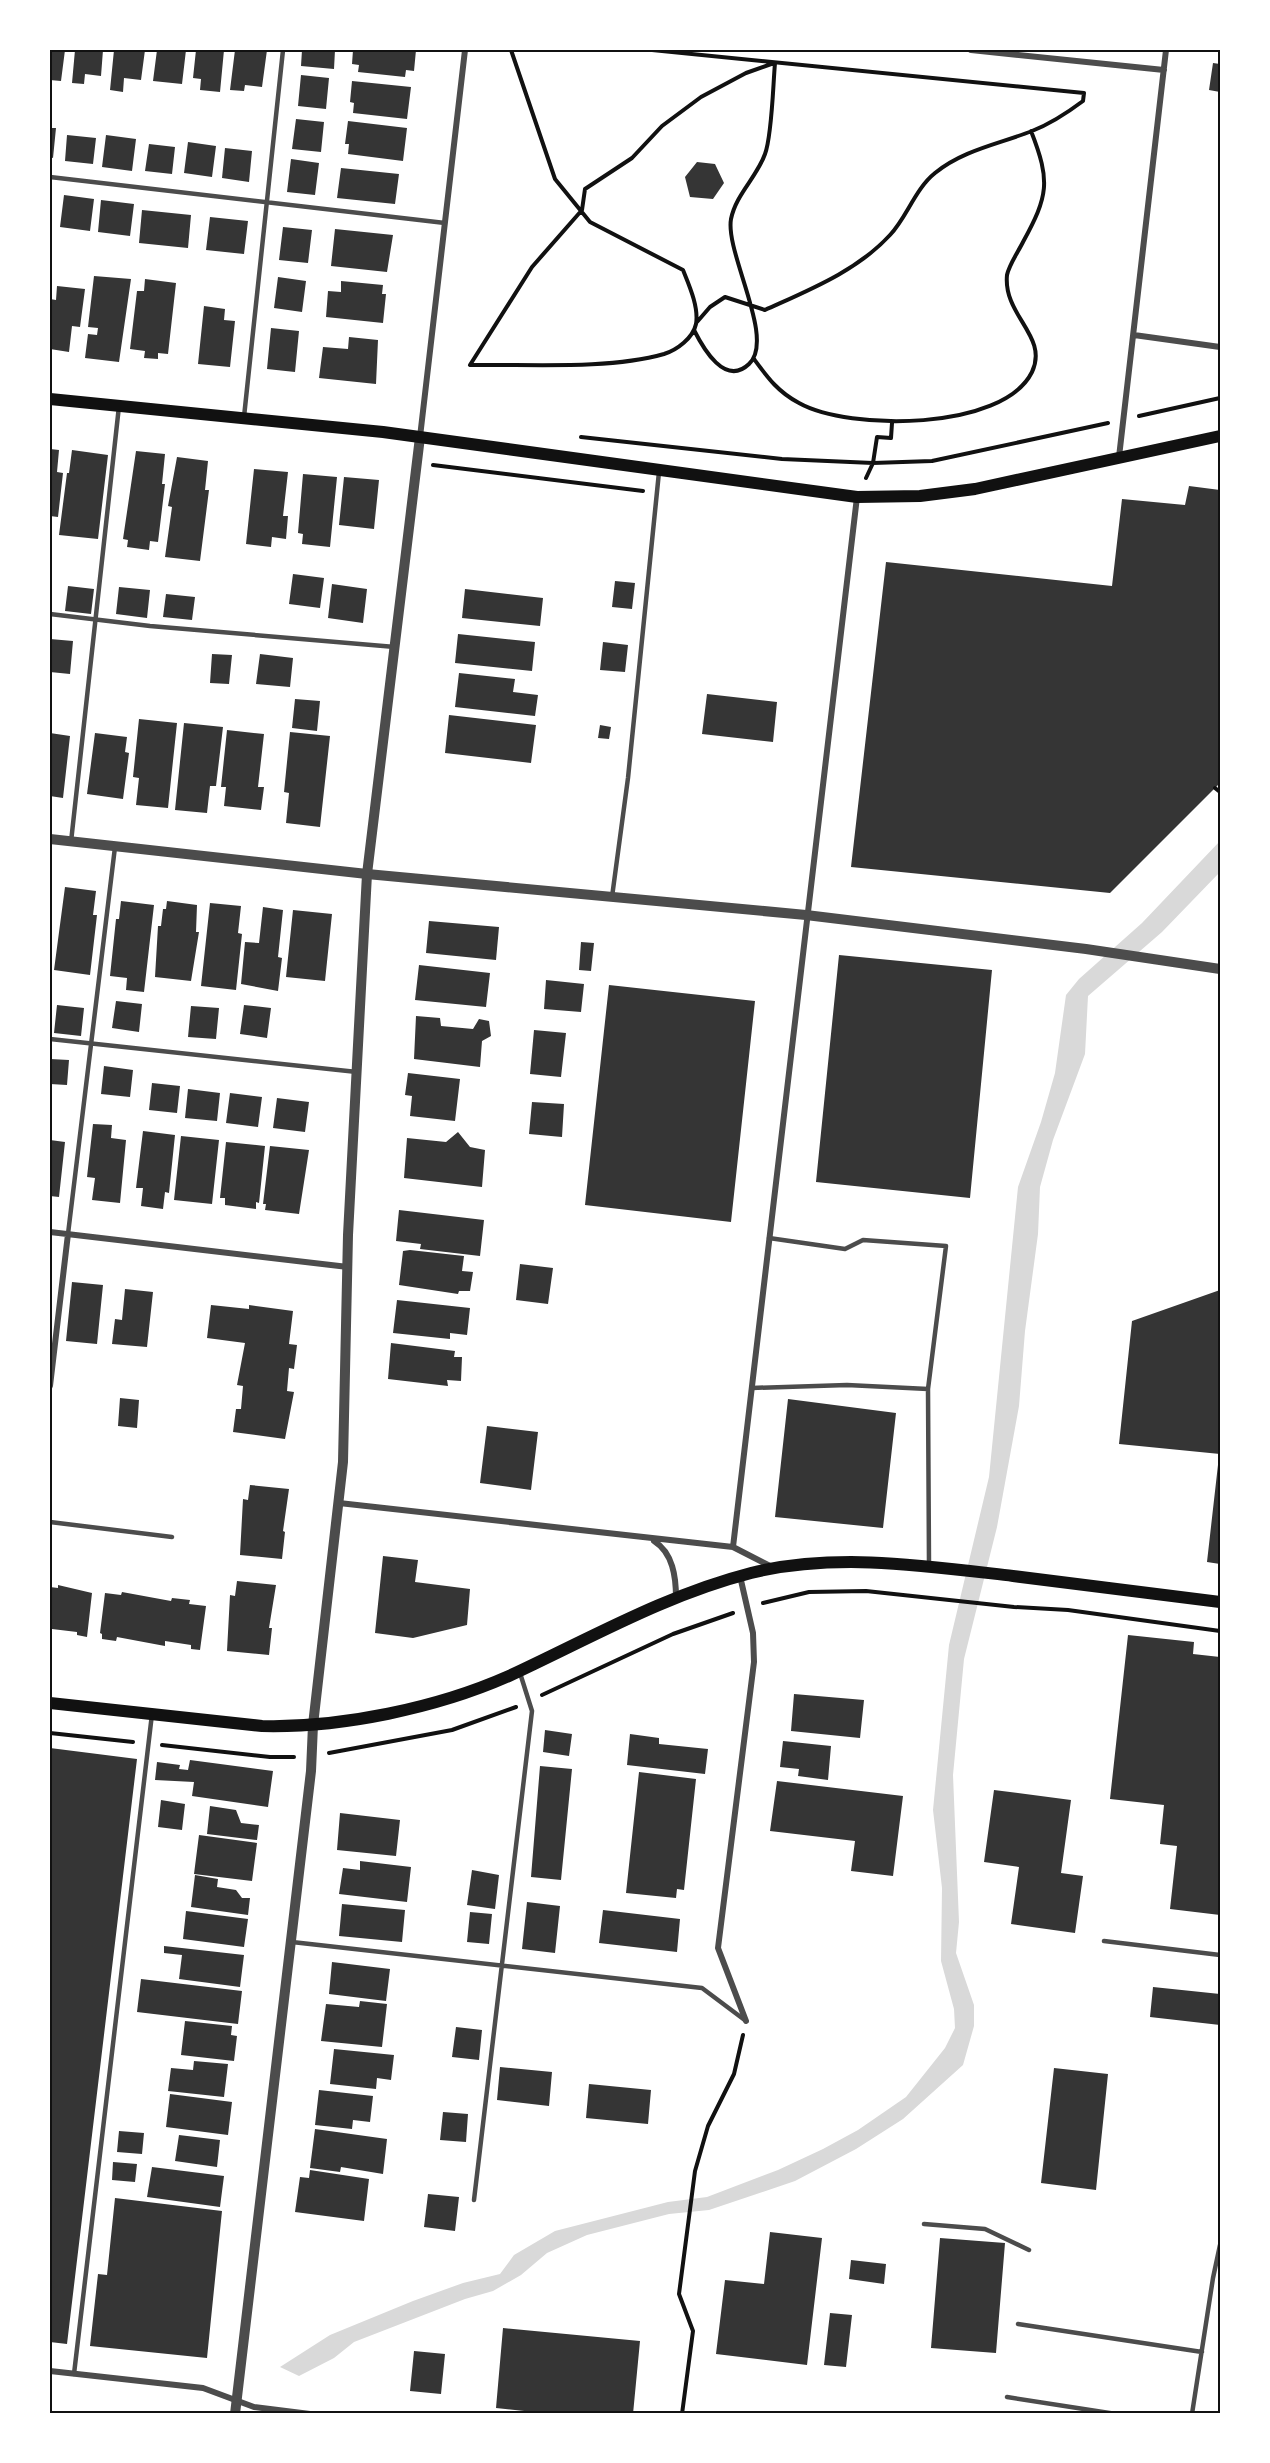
<svg xmlns="http://www.w3.org/2000/svg" width="1270" height="2463" viewBox="0 0 1270 2463" font-family="'PT Sans',sans-serif">
<rect width="100%" height="100%" fill="#fff"/>
<path fill="#d9d9d9" d="M1220,841v31l-58,60 -74,64 -3,58 -32,86 -13,47 -2,47 -13,97 -6,75 -22,121 -33,132 -11,116 6,147 -3,31 18,52v21l-11,39 -60,54 -47,30 -61,32 -86,29 -40,4 -82,21 -40,18 -26,22 -28,16 -28,8 -111,43 -20,16 -35,18 -19,-9 50,-32 83,-34 50,-18 37,-9 14,-19 41,-24 113,-29 39,-5 71,-27 45,-21 35,-19 48,-33 39,-49 10,-20 -1,-19 -13,-48 1,-73 -9,-78 16,-165 40,-168 29,-290 23,-65 14,-49 11,-78 13,-16 63,-56z"/>
<path fill="#353535" d="M50,50h15l-4,31 -11,-1z
M75,50h28l-2,26 -16,-2 -1,10 -12,-1z
M114,50h31l-4,30 -17,-2 -1,14 -13,-2z
M157,50h29l-4,34 -29,-3z
M196,50h28l-4,42 -20,-2 1,-11 -8,-1z
M235,50h32l-5,37 -17,-2 -1,6 -14,-1z
M302,50h33l-1,19 -33,-3z
M353,50h63l-2,21 -8,-1 -1,7 -47,-5 1,-7 -7,-1z
M1213,63l7,1v28l-11,-2z
M301,75l28,3 -3,31 -28,-3z
M352,81l59,6 -4,32 -54,-6 1,-10 -4,-1z
M296,119l28,3 -3,30 -29,-3z
M348,121l59,7 -4,33 -55,-7 1,-10h-4z
M50,128h6l-3,30 -3,-1z
M67,135l29,3 -3,26 -28,-3z
M106,135l30,4 -4,32 -30,-4z
M188,142l28,4 -4,31 -28,-4z
M149,144l26,3 -3,27 -27,-3z
M225,148l27,3 -3,31 -27,-4z
M291,159l28,4 -4,32 -28,-3z
M697,162l18,2 9,19 -11,16 -23,-2 -5,-20z
M341,168l58,6 -4,30 -58,-6z
M64,195l30,4 -4,32 -30,-4z
M101,200l33,4 -4,32 -32,-4z
M142,210l49,5 -3,33 -49,-5z
M210,217l38,4 -4,33 -38,-4z
M283,227l29,3 -4,33 -29,-3z
M335,229l58,6 -6,37 -56,-6z
M94,276l37,3 -12,83 -34,-4 3,-24 9,1 1,-7 -10,-1z
M278,277l28,4 -4,31 -28,-4z
M145,279l31,4 -8,71 -10,-1v6l-14,-1 1,-7 -15,-2 7,-58h7z
M341,281l42,4 -1,9h4l-3,29 -57,-6 2,-26 13,1z
M57,286l28,3 -5,38 -8,-1 -3,26 -19,-3v-50l6,1z
M204,306l21,3 -1,11 11,1 -5,46 -32,-3z
M271,328l28,3 -4,41 -28,-3z
M349,337l29,3 -2,44 -57,-6 4,-31 25,2z
M50,449l9,1 -2,22 6,1 -5,44 -8,-1z
M72,450l36,5 -10,84 -39,-4 8,-62h2z
M136,451l29,3 -3,30h3l-7,58 -8,-1 -1,9 -22,-3 1,-7 -5,-1z
M177,457l31,4 -3,29h4l-9,71 -35,-4 7,-50 -4,-1z
M254,469l34,3 -5,44h5l-2,23 -14,-2 -1,10 -25,-3z
M303,474l34,3 -7,70 -28,-3 1,-10 -5,-1z
M344,477l35,3 -5,49 -35,-4z
M1189,486l31,4v293l-110,110 -259,-26 35,-305 226,24 10,-87 63,6z
M293,574l31,4 -4,30 -31,-4z
M615,581l20,2 -3,26 -20,-2z
M332,584l35,5 -4,34 -35,-5z
M68,586l26,3 -3,25 -26,-3z
M119,587l31,3 -3,28 -31,-4z
M465,589l78,9 -3,28 -78,-8z
M166,594l29,3 -3,23 -29,-3z
M458,634l77,8 -3,29 -77,-8z
M50,639l23,2 -3,33 -20,-2z
M603,642l25,3 -3,27 -25,-2z
M212,654l20,1 -3,29 -19,-1z
M260,654l33,4 -3,29 -34,-3z
M459,673l56,6 -2,13 25,3 -3,21 -80,-9z
M707,694l70,8 -4,40 -71,-8z
M295,699l25,2 -3,30 -25,-3z
M449,715l87,10 -5,38 -86,-10z
M139,719l38,4 -9,85 -32,-3 3,-27 -6,-1z
M184,723l39,4 -7,59h-6l-3,27 -32,-3z
M600,725l11,2 -2,12 -11,-1z
M227,730l37,4 -6,53h6l-3,23 -37,-4 2,-19h-5z
M290,732l40,4 -10,91 -34,-4 3,-30 -5,-1z
M50,733l20,3 -7,62 -13,-2z
M95,733l32,4 -2,15 4,1 -6,46 -36,-5z
M65,887l31,4 -3,24h4l-7,60 -36,-5z
M121,901l33,4 -10,87 -18,-2 1,-12 -17,-2 6,-57h3z
M167,901l30,4 -1,27h3l-8,49 -36,-4 3,-51h3l2,-17h3z
M210,903l31,3 -3,27 4,1 -6,56 -35,-4z
M263,907l20,3 -5,47 4,1 -4,33 -37,-7 4,-42 14,1z
M293,910l39,4 -7,67 -39,-4z
M429,921l70,6 -3,33 -70,-7z
M581,942l13,1 -3,28 -12,-1z
M839,955l153,15 -22,228 -154,-16z
M419,965l71,8 -4,34 -71,-7z
M546,980l38,4 -3,28 -37,-3z
M609,985l146,16 -24,221 -146,-17z
M116,1001l26,3 -3,28 -27,-4z
M57,1005l27,3 -3,28 -27,-3z
M244,1005l27,3 -4,30 -27,-4z
M191,1006l28,2 -3,31 -28,-2z
M416,1016l24,2 1,8 32,3 6,-10 10,2 2,15 -9,5 -2,26 -66,-8z
M534,1030l32,3 -5,44 -31,-3z
M50,1059l19,1 -2,25 -17,-1z
M104,1066l29,4 -3,27 -29,-3z
M408,1073l52,6 -5,42 -45,-5 2,-20 -7,-1z
M152,1083l28,3 -3,27 -28,-3z
M188,1089l32,4 -3,28 -32,-3z
M230,1093l32,4 -4,30 -32,-4z
M277,1098l32,4 -4,30 -32,-4z
M532,1102l32,2 -2,33 -33,-3z
M93,1124l19,1 -1,13 15,2 -6,63 -28,-3 3,-22 -8,-1z
M143,1131l32,4 -6,58 -4,-1 -2,17 -22,-3 2,-18h-7z
M458,1132l12,15 15,3 -3,37 -78,-9 3,-40 39,4z
M181,1136l38,4 -7,64 -38,-4z
M50,1140l15,2 -6,55 -9,-1z
M226,1142l39,4 -6,57 -3,-1v7l-31,-4v-7h-5z
M270,1146l39,4 -10,64 -34,-4 1,-6h-3z
M399,1210l85,10 -4,36 -60,-7 1,-5 -25,-3z
M410,1250l54,6 -2,15 11,1 -3,19h-11l-1,3 -59,-9 4,-34z
M520,1264l33,4 -5,36 -32,-4z
M72,1282l31,3 -6,59 -31,-3z
M125,1289l28,3 -6,55 -35,-3 3,-25 7,1z
M1220,1290v164l-101,-10 13,-123z
M397,1300l73,8 -3,27 -17,-2v6l-57,-6z
M211,1305l38,4v-4l44,6 -4,33 8,1 -3,24 -5,-1 -2,23 7,1 -9,47 -52,-7 3,-23h5l2,-23 -6,-1 8,-42 -38,-5z
M391,1343l64,8 -1,6h8l-1,24 -14,-1 1,6 -60,-7z
M120,1398l19,2 -2,28 -19,-2z
M788,1399l108,14 -13,115 -108,-11z
M487,1426l51,6 -7,58 -51,-7z
M1219,1456h1v108l-13,-2z
M250,1485l39,4 -6,42 2,1 -3,27 -42,-4 3,-56 5,1z
M383,1556l35,4 -3,22 55,7 -3,36 -54,13 -38,-5z
M237,1581l39,4 -7,43h3l-3,27 -42,-4 3,-56 5,1z
M58,1585l34,8 -5,44 -10,-2v-3l-25,-3 -2,5v-47l8,1z
M122,1592l49,9 1,-3 18,2 -1,4 17,2 -6,44 -9,-1v-4l-26,-4v5l-48,-9 -1,4 -14,-2v-5l-2,-1 5,-40 16,2z
M1128,1635l66,7 -1,12 27,3v258l-50,-6 7,-63 -17,-2 4,-39 -54,-6z
M794,1694l70,6 -4,38 -69,-7z
M545,1730l27,4 -3,22 -26,-4z
M630,1734l29,4v6l49,5 -3,25 -78,-9z
M783,1741l48,5 -3,34 -30,-4 1,-7 -19,-2z
M50,1748l87,11 -70,585 -17,-2z
M190,1760l83,11 -5,36 -76,-11 2,-14 -39,-2 2,-18 23,3 -1,4 9,1z
M540,1766l32,3 -11,111 -30,-3z
M639,1772l57,7 -12,111 -7,-1 -1,9 -50,-5z
M777,1781l126,15 -10,80 -42,-5 4,-30 -85,-10z
M994,1790l77,10 -10,73 22,3 -8,57 -64,-9 8,-57 -35,-5z
M161,1800l24,4 -3,26 -24,-3z
M210,1806l26,4 5,13 18,2 -2,15 -50,-6z
M340,1813l60,7 -4,36 -59,-6z
M199,1835l58,8 -5,38 -58,-7z
M360,1861l51,6 -4,35 -68,-8 4,-26 17,2z
M472,1870l27,5 -4,34 -28,-4z
M195,1875l23,4 -1,8 19,3 6,8h8l-2,17 -57,-8z
M527,1902l33,4 -5,47 -33,-4z
M342,1904l63,6 -3,32 -63,-6z
M603,1910l77,9 -3,33 -78,-9z
M186,1911l62,8 -4,28 -61,-8z
M470,1912l22,2 -3,30 -22,-2z
M164,1946l80,9 -4,32 -61,-8 3,-24 -18,-2z
M332,1962l58,7 -4,32 -57,-7z
M141,1979l101,12 -4,33 -101,-12z
M1153,1987l67,7v31l-70,-8z
M360,2001l27,3 -5,43 -61,-6 5,-37 33,3z
M185,2021l47,5 -1,9 6,1 -3,25 -53,-6z
M456,2027l26,3 -3,30 -27,-3z
M334,2049l60,6 -3,25 -14,-2 -1,11 -46,-5z
M194,2061l34,3 -4,33 -56,-6 3,-23 22,2z
M500,2067l52,5 -3,34 -52,-6z
M1054,2068l54,6 -12,116 -55,-7z
M589,2084l62,6 -3,34 -62,-6z
M319,2090l54,6 -3,26 -17,-2 -1,9 -37,-4z
M170,2094l62,8 -4,33 -62,-8z
M443,2112l25,2 -2,28 -26,-2z
M315,2129l72,10 -4,35 -42,-7 -1,5 -30,-4z
M119,2131l25,2 -2,21 -25,-2z
M179,2135l41,5 -3,27 -42,-6z
M113,2162l24,2 -2,18 -23,-2z
M152,2167l72,9 -4,31 -73,-10z
M310,2170l59,9 -5,42 -69,-9 5,-35 9,1z
M428,2194l31,3 -4,34 -31,-4z
M115,2198l107,13 -15,147 -117,-12 8,-72 9,1z
M770,2232l52,6 -15,127 -91,-11 9,-74 39,4z
M940,2238l65,5 -9,110 -65,-5z
M851,2260l35,4 -2,20 -35,-5z
M830,2313l22,2 -6,52 -22,-2z
M503,2328l137,13 -7,73h-81l-56,-6z
M414,2351l31,3 -4,40 -31,-3z"/>
<g fill="none" stroke-linecap="round" stroke-linejoin="round">
<path stroke="#111" stroke-width="4" d="M652,50l432,43 -1,8c-16,12 -33,23 -51,30 -33,13 -69,19 -97,42 -20,16 -28,44 -45,62 -33,36 -81,55 -125,75l-40,-13 -15,10 -13,15
M694,330c9,18 31,57 55,34 27,-25 -24,-111 -18,-145 5,-25 26,-42 34,-65 7,-18 8,-69 10,-91
M754,359c14,19 24,33 45,44 50,28 204,28 233,-31 17,-36 -29,-56 -25,-97 2,-10 11,-23 16,-33 25,-46 28,-60 8,-111
M470,365c59,-1 137,5 194,-11 13,-4 29,-16 32,-30 3,-17 -7,-39 -13,-54l-93,-48 -35,-43 -44,-129
M470,365l62,-98 50,-57 3,-21 47,-31 30,-32 39,-29 45,-24 28,-10
M1139,416l81,-18
M581,437l201,22 91,4 59,-2 176,-38
M433,465l210,26
M866,478l7,-15 4,-26 14,1 1,-15
M1215,788l5,4
M763,1603l46,-11 57,-1 148,16 54,3 152,21
M542,1695l131,-61 60,-21
M50,1733l83,9
M162,1745l108,12h24
M329,1753l123,-23 64,-23
M682,2414l11,-83 -14,-37 16,-123 13,-45 26,-52 9,-39"/>
<path stroke="#4c4c4c" stroke-width="4.5" d="M50,177l395,46
M244,417l39,-367
M50,614l100,12 245,21
M71,842l48,-436
M612,897l16,-119 31,-306
M50,1039l307,33
M68,1234l47,-387
M769,1238l76,11 18,-9 83,6 -18,143
M752,1388l95,-3 81,4 1,175
M50,1522l122,15
M1104,1941l116,14
M292,1942l410,46 44,33
M474,2200l58,-489 -12,-38
M924,2224l61,5 44,21
M1018,2324l184,28
M74,2374l78,-660
M1007,2397l109,17
M1192,2414l21,-136 7,-33"/>
<path stroke="#4c4c4c" stroke-width="6" d="M971,50l193,20
M1134,335l86,12
M420,437l45,-387
M1119,457l47,-407
M50,1232l298,35
M50,1386l18,-152
M339,1503l394,44 39,20
M654,1541c19,12 22,36 22,57
M733,1547l124,-1050
M740,1576l13,57 1,29 -36,286 28,73
M50,2371l153,17 51,19 56,7"/>
<path stroke="#4c4c4c" stroke-width="10" d="M50,839l317,35 439,41 280,34 134,20
M235,2414l76,-643 2,-46 30,-263 5,-227 19,-361 53,-437"/>
<path stroke="#111" stroke-width="12" d="M50,399l333,33 474,65 63,-1 55,-7 245,-53
M50,1703l212,23c79,2 175,-18 247,-50 80,-37 156,-81 242,-103 85,-21 177,-7 262,3 69,9 138,17 207,26"/>
</g>
<rect width="1270" height="2463" fill="none" stroke="#ffffff" stroke-width="102"/>
<rect x="51" y="51" width="1168" height="2361" fill="none" stroke="#111" stroke-width="2"/>
</svg>
